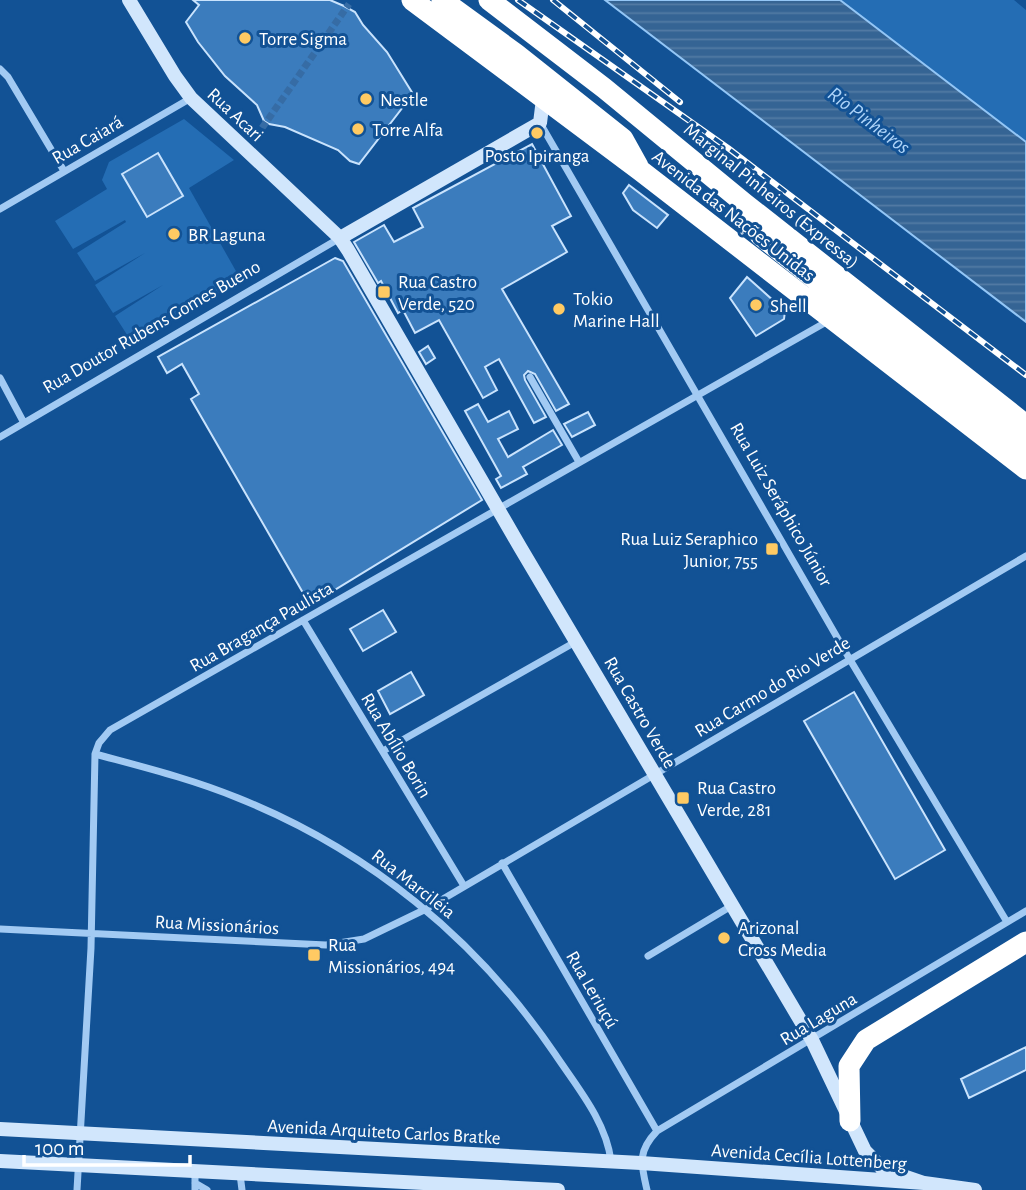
<svg xmlns="http://www.w3.org/2000/svg" width="1026" height="1190" viewBox="0 0 1026 1190" font-family="'Alegreya Sans',sans-serif">
<defs>
<pattern id="water-rules" width="6" height="5" patternUnits="userSpaceOnUse" patternTransform="scale(1.75)"><rect width="6" height="5" fill="#356494"/><path d="M0 2.5h6" fill="none" stroke="#537ba4"/></pattern>
</defs>
<rect width="100%" height="100%" fill="#125295"/>
<path fill="#246db4" d="M840,0h174l12,10v132z
M184,119l50,41 -45,28 52,92 -108,64 -18,-28 48,-31 -50,28 -18,-28 50,-32 -50,28 -18,-28 49,-31 -1,-2 -52,29 -18,-28 52,-32 -5,-9 7,-18z"/>
<path fill="url(#water-rules)" stroke="#93c6f6" stroke-width="2" d="M605,0h235l186,142v180z"/>
<path fill="#3b7cbd" stroke="#c9e3fd" stroke-width="2" d="M193,0h137l14,6 11,6 8,13 24,27 26,42 -54,70 -9,-3 -12,-11 -53,-23 -16,-3 -5,-3 -7,-16 -32,-29 -27,-34 -12,-20 13,-17z
M532,144l39,72 -19,10 15,26 -65,37 67,115 -13,7 -21,-37 -7,-3 -4,4 1,5 21,37 -12,6 -35,-64 -14,8 12,23 -14,8 -44,-78 -24,13 -12,-23 -5,3 -17,-32 -3,2 -24,-41 30,-17 10,17 29,-15 -10,-19z
M158,153l25,43 -36,21 -25,-43z
M629,185l39,30 -11,13 -24,-18 -10,-17z
M335,258l8,3 139,239 -172,105 -119,-206 8,-5 -17,-30 -15,9 -9,-16z
M747,277l38,34 -1,8 -28,17 -26,-38z
M428,346l7,12 -9,6 -7,-12z
M478,404l10,18 21,-11 9,18 -20,10 10,18 45,-27 9,15 -39,22 4,7 -26,14 -5,-9 5,-3 -36,-65z
M588,412l7,13 -23,12 -8,-13z
M383,610l13,22 -33,19 -13,-22z
M411,672l13,23 -34,19 -12,-23z
M854,692l91,158 -50,29 -91,-158z
M1026,1047v23l-57,28 -8,-19z"/>
<g fill="none" stroke-linecap="round" stroke-linejoin="round">
<path stroke="#366ca5" stroke-width="7" stroke-dasharray="7 3.5" stroke-linecap="butt" d="M262,128l87,-124"/>
<path stroke="#a2caf3" stroke-width="7" d="M0,69l8,8 56,94
M540,123l309,535 158,264
M0,209l191,-111
M530,377l49,85
M0,378l24,45
M0,437l340,-199
M303,620l161,266
M383,751l194,-110
M95,754c48,13 97,25 143,44 130,52 238,140 317,256 22,33 51,67 56,107
M502,863l155,268
M0,929l326,16 38,-6 62,-30 600,-353
M648,956l85,-51
M240,1174l2,16
M195,1183l12,7
M77,1190l14,-242 4,-194 4,-11 11,-13 718,-409
M195,1190v-18
M647,1190c-6,-26 -10,-38 10,-59l369,-220"/>
<path stroke="#d1e6fc" stroke-width="14" d="M129,0l46,76 16,22 149,140 8,12 172,297 292,493 53,111 18,18 41,14
M340,238l200,-115 3,-24
M0,1129l641,34 283,20 51,7
M0,1161l558,29"/>
<path stroke="#fff" stroke-width="21" d="M412,0l229,171 385,298
M442,0l74,54 107,85 15,27
M489,0l115,88 140,115 282,222
M746,208l14,27 266,213
M850,1121l-1,-55 17,-26 160,-98"/>
<defs>
<path id="rail" d="M518,0l210,148 298,227
M553,0l127,102"/>
</defs>
<use href="#rail" stroke="#fff" stroke-width="6"/>
<use href="#rail" stroke="#125295" stroke-width="3.5" stroke-dasharray="10" stroke-linecap="butt"/>
</g>
<g fill="#ffca63" stroke="#125295" stroke-width="2.5">
<circle cx="245" cy="38" r="7"/>
<circle cx="366" cy="99" r="7"/>
<circle cx="358" cy="129" r="7"/>
<circle cx="537" cy="133" r="7"/>
<circle cx="174" cy="234" r="7"/>
<rect x="377" y="285" width="14" height="14" rx="3.5"/>
<circle cx="756" cy="305" r="7"/>
<circle cx="559" cy="309" r="7"/>
<rect x="765" y="542" width="14" height="14" rx="3.5"/>
<rect x="676" y="791" width="14" height="14" rx="3.5"/>
<circle cx="724" cy="938" r="7"/>
<rect x="307" y="948" width="14" height="14" rx="3.5"/>
</g>
<g text-anchor="middle" stroke-width="6" stroke-linejoin="round" paint-order="stroke">
<g font-size="19" fill="#fff" stroke="#125295" text-anchor="start">
<text x="259" y="45">Torre Sigma</text>
<text x="380" y="106">Nestle</text>
<text x="372" y="136">Torre Alfa</text>
<text x="537" y="162" text-anchor="middle">Posto Ipiranga</text>
<text x="188" y="241">BR Laguna</text>
<text x="398" y="288">Rua Castro<tspan x="398" dy="22">Verde, 520</tspan></text>
<text x="573" y="305">Tokio<tspan x="573" dy="22">Marine Hall</tspan></text>
<text x="770" y="312">Shell</text>
<text x="758" y="545" text-anchor="end">Rua Luiz Seraphico<tspan x="758" dy="22">Junior, 755</tspan></text>
<text x="697" y="794">Rua Castro<tspan x="697" dy="22">Verde, 281</tspan></text>
<text x="738" y="934">Arizonal<tspan x="738" dy="22">Cross Media</tspan></text>
<text x="328" y="951">Rua<tspan x="328" dy="22">Missionários, 494</tspan></text>
</g>
<g font-size="19" fill="#fff" stroke="#125295">
<text transform="translate(236 114) rotate(43)" y="7">Rua Acari</text>
<text transform="translate(87 139) rotate(-30)" y="7">Rua Caiará</text>
<text transform="translate(772 195) rotate(39)" y="7">Marginal Pinheiros (Expressa)</text>
<text transform="translate(734 215) rotate(38)" y="7">Avenida das Nações Unidas</text>
<text transform="translate(151 326) rotate(-30)" y="7">Rua Doutor Rubens Gomes Bueno</text>
<text transform="translate(782 504) rotate(60)" y="7">Rua Luiz Seráphico Júnior</text>
<text transform="translate(261 626) rotate(-30)" y="7">Rua Bragança Paulista</text>
<text transform="translate(772 686) rotate(-31)" y="7">Rua Carmo do Rio Verde</text>
<text transform="translate(641 712) rotate(60)" y="7">Rua Castro Verde</text>
<text transform="translate(397 745) rotate(59)" y="7">Rua Abílio Borin</text>
<text transform="translate(414 883) rotate(38)" y="7">Rua Marciléia</text>
<text transform="translate(217 924) rotate(3)" y="7">Rua Missionários</text>
<text transform="translate(593 989) rotate(60)" y="7">Rua Leriuçú</text>
<text transform="translate(818 1018) rotate(-31)" y="7">Rua Laguna</text>
<text transform="translate(384 1131) rotate(3)" y="7">Avenida Arquiteto Carlos Bratke</text>
<text transform="translate(809 1156) rotate(4)" y="7">Avenida Cecília Lottenberg</text>
</g>
<g font-size="21" font-style="italic" fill="#aed4f9" stroke="#125295">
<text transform="translate(869 120) rotate(37)" y="7">Rio Pinheiros</text>
</g>
</g>
<path d="M24 1155v10h166v-10" fill="none" stroke="#ffffff" stroke-width="3.5"/>
<text x="35" y="1155" font-size="21" fill="#ffffff" stroke="#125295" stroke-width="5" paint-order="stroke">100 m</text>
</svg>
